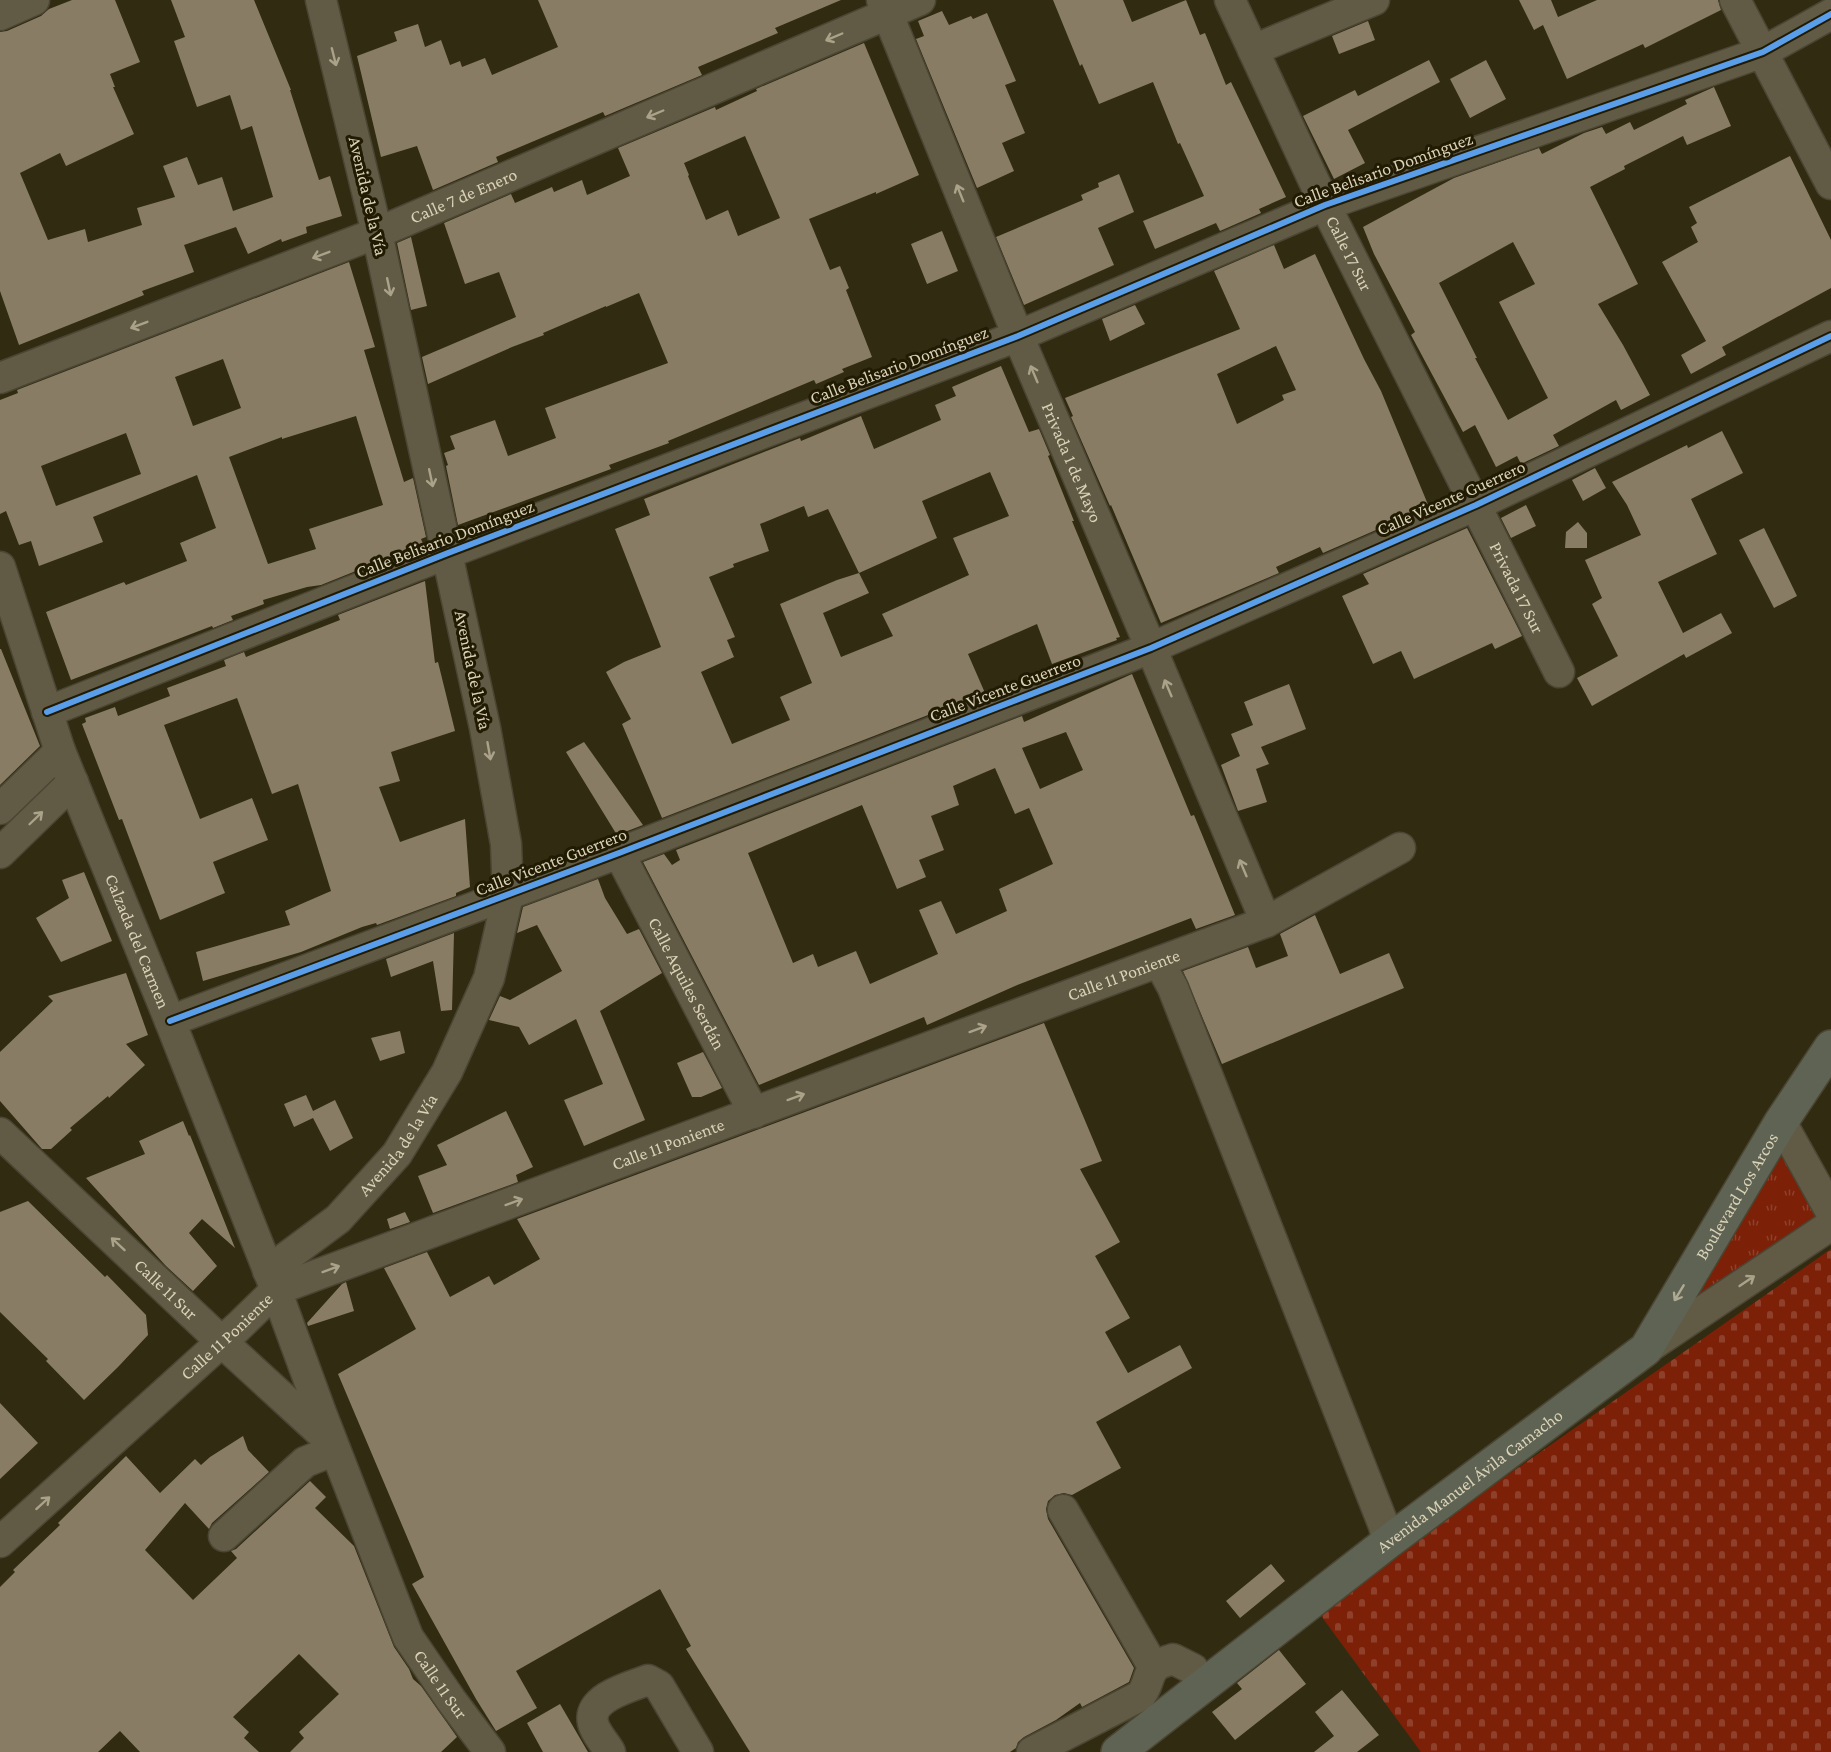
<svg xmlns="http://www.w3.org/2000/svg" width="1831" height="1752" viewBox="0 0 1831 1752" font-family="'Crimson Pro',serif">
<defs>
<pattern id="cemetery-stones" width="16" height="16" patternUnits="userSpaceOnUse" patternTransform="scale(1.5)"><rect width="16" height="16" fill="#7c2008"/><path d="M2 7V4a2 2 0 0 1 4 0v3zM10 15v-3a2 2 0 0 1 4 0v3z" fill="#8e402a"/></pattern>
<pattern id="park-tufts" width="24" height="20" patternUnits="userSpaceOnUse" patternTransform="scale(1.5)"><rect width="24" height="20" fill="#7c2008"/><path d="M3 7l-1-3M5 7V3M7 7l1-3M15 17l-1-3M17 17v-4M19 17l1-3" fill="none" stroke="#8e402a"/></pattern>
</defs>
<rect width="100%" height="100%" fill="#312b12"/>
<path fill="url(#cemetery-stones)" d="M1831,1249v503h-410l-105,-143z"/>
<path fill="url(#park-tufts)" d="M1783,1153l35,63 -137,93z"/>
<path fill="#897c64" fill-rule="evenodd" d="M72,0h43l25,62 -30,12 5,13h-2l21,47 -68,32 -6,-13 -40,20 28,67 37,-11 3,13 54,-17 -5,-17 38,-11 -12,-31 24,-9 11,28 24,-8 11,34 40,-14 -21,-71 -11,4 -11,-35 -33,12 -23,-66 11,-4 -14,-37h83l37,90h-1l29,90 11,-4 12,40 -36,11 1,6 -25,9 -1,-3 -33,15 -12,-27 -52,18 10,27 -52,19 2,4 -125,50 -19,-54v-259l7,-1 34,-15 8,-7z
M538,0h303l-66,28 3,5 -80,34 4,8 -97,41 -2,-4 -107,45 2,5 -65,28 -16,-44 -36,11 -24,-101 40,-15 -3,-9 24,-8 7,23 16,-7 9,25 10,-4 2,6 23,-9 7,17 66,-28z
M1053,0h70l9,22 54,-22 14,35 5,-2 21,52 5,-3 55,115 -27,12 2,4 -41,18 -4,-8 -61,26 -12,-28 61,-25 -24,-53 -2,1 -25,-62 -54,22 -17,-40 -2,2z
M1519,0h32l7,17 39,-17h121l3,10 -76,38 -2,-4 -76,35 -24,-54 -9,5z
M942,11l7,14 22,-9 2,3 14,-6 29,68 -11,4 20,48 -23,10 12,28 -37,17 -61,-149 8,-3 -6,-15z
M1368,21l7,19 -36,14 -7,-18z
M864,43l55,132 -43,19v-2l-67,27 21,51 10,-4 9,22 -3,2 26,67 -30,12 2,3 -28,12 -2,-4 -146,61 1,2 -60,22 2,4 -153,56 -12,-59 2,-1 -4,-12 11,-4 -5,-13 45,-16 13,36 48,-18 -11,-30 123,-45 -29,-70 -33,14v-1l-63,27 1,2 -32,12 -84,37 -6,-27 94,-40 -17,-45 -34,12 -21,-61 67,-29 4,9 37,-16 2,5 28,-12 5,15 43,-19 -12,-28 97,-41 1,3 41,-19 -1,-2zM745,136l35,82 -42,18 -10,-26 -22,10 -18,-44 1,-1 -5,-12z
M1429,60l11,22 -92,48 17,33 -31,16 -31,-63 52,-26 3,6z
M1486,60l20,39 -36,19 -20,-39z
M1714,87l17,39 -44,19 -4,-9 -59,30 1,3 -35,18 48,97 -40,20 25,41 27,50 -29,15 -5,-10 -63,35 6,11 -38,18 -4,-8 -21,11 -21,-42 -12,7 -52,-97 4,-3 -41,-78 -11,-27 91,-49 85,-30 3,6 42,-21 18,-6 4,7 24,-12 4,8 53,-26 -2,-4zM1513,242l22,42 -36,18 49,96 -40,22 -33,-62h2l-38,-75z
M1790,156l41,84v48l-109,59 4,8 -35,19 -10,-19 25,-14 -44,-79 36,-20 -7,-15 6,-4 -8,-16z
M1119,174l15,38 -36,16 16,37 -90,40 -28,-68 87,-37 -2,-5 18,-8 -1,-4z
M942,231l16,40 -31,13 -16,-40z
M411,237l16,69 -16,4 -14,-67z
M1274,245l10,24 31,-15 49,105 17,32 48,116 -106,46 -3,-6 -44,20 3,6 -118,50 -50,-118 -1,1 -39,-89 2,-1 -8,-18 175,-69 -26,-58zM1276,346l20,44 -14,5 2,5 -47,24 -20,-50z
M349,262l26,85 -11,3 40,132 9,-4 13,59 -5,2 2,5 -102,41 -14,2 -44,13 1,4 -33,12 2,4 -20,8 -1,-2 -141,54 -25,-68 78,-30 2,3 61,-24 -7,-18 36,-15 -19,-53 -104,42 10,25 -64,24 -8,-25 -12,4 -13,-34 -6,3v-114l18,-7 -1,-3zM223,359l18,49 -48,18 -18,-49zM356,416l27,89 -74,24 7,20 -48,15 -39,-107 53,-20v2zM126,433l15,41 -85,32 -15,-40z
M1135,305l10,19 -35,17 -8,-22z
M1001,366l28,66 10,-3 11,26 -2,1 26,65h-2l48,116 -4,1 1,2 -65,24 -15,-40 -69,30 17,39 -323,125 -40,-94 9,-5 -25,-47 18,-10 37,-15 -46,-118 35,-14 -6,-16 156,-61 1,3 60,-25 13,33 67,-29 -6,-15 21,-9 -4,-9zM990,472l19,44 -56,22 16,37 -87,39 11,22 -52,21 -18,-44 46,-20 -10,-20 78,-35 -15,-37zM804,506l4,11 20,-8 31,64 -22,7 -57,24 32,79 -32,14 10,23 -58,24 -31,-72 33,-15 -7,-17 8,-3 -26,-60 25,-10 -1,-3 36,-13 -9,-27z
M1722,431l21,42 -52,26 26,55 -59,28 25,51 38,-20 11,20 -46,25 -2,-4 -92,52 -15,-28 41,-22 -26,-52 10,-6 -17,-38 56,-25 -14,-30 -15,-23 75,-37 1,3z
M1595,468l11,20 -23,13 -11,-21z
M1526,505l10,21 -25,12 -10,-20z
M1578,522l9,11v15h-22l1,-16z
M1467,528l55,108 -27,13 -3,-6 -78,36 -13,-28 -28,13 -31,-68 27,-12 -6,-10z
M1764,528l33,68 -23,12 -35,-68z
M425,581l10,82 3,-1 17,69 -64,21 9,29 -21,6 21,55 65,-23 5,68 -14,6v3l-79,29 -1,-2 -14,4 -61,25 -98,29 -7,-29 94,-27 -5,-14 46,-20 -33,-107 -26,10 -35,-96 -73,27 36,94 52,-21 16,42 -55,22 12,31 -65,27 -38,-101 -3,1 -37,-96 4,-2 -1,-4 30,-11 3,9 52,-20 -3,-8 59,-22 -2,-6 20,-8 2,5 94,-37 -2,-5z
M0,649h1l39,97 -40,39z
M1132,674l59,142 3,-1 41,100 -39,14 -5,-11 -176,68 -88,39 -3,-8 -165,68 -116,-223 21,-8 8,11 8,-5 -4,-10 346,-134 2,6zM1066,732l17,38 -43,19 -18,-41zM995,768l20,46 14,-6 24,56 -54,25 8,22 -51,23 -15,-33 -22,9 19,44 -68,30 -14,-33 -38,16 -5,-13 -20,9 -45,-110 114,-48 35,84 29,-12 -7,-17 25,-10 -13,-34 28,-11 -6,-19z
M1289,684l17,45 -45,18 8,17 -13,5 11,33 -29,9 -17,-46 19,-9 -9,-22 22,-9 -9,-23z
M584,742l59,83 -26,10 -51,-83z
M84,872l28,69 -51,21 -25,-44 33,-20 -7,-18z
M598,879l7,19 22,36 12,-5 23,44 -62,38 45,109 -61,26 -20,-46 39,-16 -27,-65 -47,26 -10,-18 -30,-7 11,-24 10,4 52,-29 -25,-46 -20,8 6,-26z
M1315,915l25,59 49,-21 15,35 -182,76 -39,-93 65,-24 8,21 32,-12 -8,-22z
M454,933l-2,77 -11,1 -8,-50 -42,16 -5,-18z
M126,973l22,62 -22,9 19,21 -36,33 -1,-2 -38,32 2,2 -21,19h-9l-42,-48v-49l53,-51 -5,-5z
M1044,1023l58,138 -22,8 40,73 -25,14 35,62 -25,14 23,41 52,-28 12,23 -96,54 25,46 -49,27 -8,-2 -9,2 -7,6 -2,8 2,10 86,149 -5,14 -47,25 -2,-4 -24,17 -32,17 -6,5 -2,6 -6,4h-260l-64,-103 5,-3 -31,-57 -144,82 21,37 -41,23 -20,-32 -64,-115 12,-7 -86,-203 78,-45 -32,-61 43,-16 23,45 39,-21 5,9 46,-26 -23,-40z
M400,1031l5,22 -25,8 -9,-23z
M703,1052l19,36 -21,9h-9l-15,-34z
M306,1095l7,16 22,-11 18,38 -23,13 -17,-33 -19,9 -10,-23z
M506,1111l27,56 -17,8 2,7 -85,31 -15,-37 29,-11 -10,-20z
M183,1121l6,15 1,-1 45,113 -33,-29 -13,14 28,33 -24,25 -27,-25 -80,-88 59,-24 -6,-13z
M28,1201l77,76 2,-2 39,40 2,20 -30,32 -34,33 -38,-39 2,-2 -48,-47v-100z
M405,1212l5,10 -20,7 -3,-10z
M346,1282l8,29 -46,15 -1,-3 35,-39z
M0,1403l38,40 -38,36z
M243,1436l5,14 21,22 -57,51 -3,6 -24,-26 -40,47 48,50 44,-42 -6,-7 5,-2 74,-68 16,16 -11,11 39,38 40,101 15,22 4,10 8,7 36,51 -16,15h-151l14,-14 -5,-6 40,-38 -40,-40 -66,63 16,15 -5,6 15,14h-119l-20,-21 -22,21h-98v-165l15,-15 -2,-2 47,-45 -2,-2 68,-67 34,37 35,-34 6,6 9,-8z
M1271,1564l14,17 -45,37 -14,-17z
M1279,1650l27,34 -71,56 -23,-28 30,-23 -5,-6z
M1342,1690l37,45 -22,17h-43l20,-16 -19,-24z
M560,1704l28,48h-45l-16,-29z"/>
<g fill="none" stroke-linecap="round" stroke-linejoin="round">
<defs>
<g id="minor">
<path id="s1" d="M882,0l136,336 133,312 115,274"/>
<path id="s2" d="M1230,0l95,205 234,467"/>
<path d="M1735,0l96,184"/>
<path d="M0,15l34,-15"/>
<path d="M1253,50l121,-50"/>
<path id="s3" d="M0,378l377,-145 543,-233"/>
<path id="s4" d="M0,567l60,184 110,270 106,269 45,123 87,224 43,63 39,52"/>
<path d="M47,712l401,-159 570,-217 307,-131 438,-153 68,-38"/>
<path d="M0,809l60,-58"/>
<path d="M0,853l73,-71"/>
<path id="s5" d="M619,853l135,260"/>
<path d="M1159,962l14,26 211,538 4,16"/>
<path d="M170,1021l449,-168 532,-205 325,-143 355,-169"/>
<path d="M1781,1122l50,90"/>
<path id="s6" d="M0,1133l222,209 107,98"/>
<path id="s7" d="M268,1271l70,-52 59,-65 50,-82 42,-94 19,-83 -2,-51 -21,-116 -108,-495 -56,-233"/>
<path d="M1646,1349l185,-124"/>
<path d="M1063,1510l91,158"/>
<path d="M224,1536l81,-74 30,-12"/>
<path id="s8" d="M0,1542l238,-215 38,-37 990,-368 134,-74"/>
<path d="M610,1752c-5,-9 -15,-19 -17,-29 -6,-25 36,-36 55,-43l11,6 39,66"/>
<path d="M1032,1752l108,-56c8,-8 7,-20 14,-28 4,-5 14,-7 19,-9l20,10 11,16"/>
</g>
<g id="major">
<path id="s9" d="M1118,1752l270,-210 258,-193 135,-227 50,-75"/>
</g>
</defs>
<use href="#minor" stroke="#4b4633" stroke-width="33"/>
<use href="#major" stroke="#4b4633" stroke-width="36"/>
<use href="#minor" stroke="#615b46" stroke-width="30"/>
<use href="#major" stroke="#5f6353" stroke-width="33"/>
<defs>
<path id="cycleway" d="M47,712l401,-159 570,-217 307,-131 438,-153 68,-38
M170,1021l449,-168 532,-205 325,-143 355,-169"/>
</defs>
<use href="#cycleway" stroke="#211b04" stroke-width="10"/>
<use href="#cycleway" stroke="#5a9eea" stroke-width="6"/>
</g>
<defs><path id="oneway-shaft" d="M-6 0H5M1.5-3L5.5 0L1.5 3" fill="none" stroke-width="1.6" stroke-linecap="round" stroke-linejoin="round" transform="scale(1.5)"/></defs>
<g stroke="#aaa289">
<use href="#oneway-shaft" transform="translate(834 37) rotate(157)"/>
<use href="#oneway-shaft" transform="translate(334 57) rotate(76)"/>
<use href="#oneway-shaft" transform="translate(655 114) rotate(157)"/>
<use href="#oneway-shaft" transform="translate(960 193) rotate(-112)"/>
<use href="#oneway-shaft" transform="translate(321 255) rotate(159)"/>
<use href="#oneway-shaft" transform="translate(389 287) rotate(78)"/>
<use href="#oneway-shaft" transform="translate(139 325) rotate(159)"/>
<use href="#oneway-shaft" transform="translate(1034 374) rotate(-113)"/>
<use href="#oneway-shaft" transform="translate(431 478) rotate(78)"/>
<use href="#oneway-shaft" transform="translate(1168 688) rotate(-113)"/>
<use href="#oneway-shaft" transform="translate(489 751) rotate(80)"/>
<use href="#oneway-shaft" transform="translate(36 818) rotate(-44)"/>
<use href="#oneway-shaft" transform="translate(1243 868) rotate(-113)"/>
<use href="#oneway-shaft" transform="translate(978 1029) rotate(-20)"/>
<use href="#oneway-shaft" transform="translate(796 1097) rotate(-20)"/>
<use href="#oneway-shaft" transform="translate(514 1202) rotate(-20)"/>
<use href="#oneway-shaft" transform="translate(118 1244) rotate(-137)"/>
<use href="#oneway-shaft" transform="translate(331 1269) rotate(-20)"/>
<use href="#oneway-shaft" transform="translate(1747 1281) rotate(-34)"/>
<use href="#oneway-shaft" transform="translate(43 1503) rotate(-42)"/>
</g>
<use stroke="#afab93" href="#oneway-shaft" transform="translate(1679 1293) rotate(121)"/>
<g text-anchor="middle" stroke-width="6" stroke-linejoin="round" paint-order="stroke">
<g font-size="18" fill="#dad2b6" stroke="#211b04">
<text transform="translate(1383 170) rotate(-20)" y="6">Calle Belisario Domínguez</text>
<text transform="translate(368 196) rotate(77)" y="6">Avenida de la Vía</text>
<text dy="6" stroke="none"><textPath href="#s3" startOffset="498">Calle 7 de Enero</textPath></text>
<text dy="6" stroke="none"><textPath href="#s2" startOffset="280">Calle 17 Sur</textPath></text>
<text transform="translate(899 365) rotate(-21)" y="6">Calle Belisario Domínguez</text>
<text dy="6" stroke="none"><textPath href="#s1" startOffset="500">Privada 1 de Mayo</textPath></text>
<text transform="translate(1451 498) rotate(-24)" y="6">Calle Vicente Guerrero</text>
<text transform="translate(445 539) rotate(-21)" y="6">Calle Belisario Domínguez</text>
<text dy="6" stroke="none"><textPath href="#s2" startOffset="654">Privada 17 Sur</textPath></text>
<text transform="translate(473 670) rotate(78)" y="6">Avenida de la Vía</text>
<text transform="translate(1005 688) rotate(-21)" y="6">Calle Vicente Guerrero</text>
<text transform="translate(551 862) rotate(-21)" y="6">Calle Vicente Guerrero</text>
<text dy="6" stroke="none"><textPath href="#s4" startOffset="399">Calzada del Carmen</textPath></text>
<text dy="6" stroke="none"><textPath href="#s8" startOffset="1278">Calle 11 Poniente</textPath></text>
<text dy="6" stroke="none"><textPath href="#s5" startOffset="147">Calle Aquiles Serdán</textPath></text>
<text dy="6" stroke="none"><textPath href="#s7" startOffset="183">Avenida de la Vía</textPath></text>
<text dy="6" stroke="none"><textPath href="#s8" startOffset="792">Calle 11 Poniente</textPath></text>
<text dy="6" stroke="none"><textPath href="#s9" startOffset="842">Boulevard Los Arcos</textPath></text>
<text dy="6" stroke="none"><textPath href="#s6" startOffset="228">Calle 11 Sur</textPath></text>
<text dy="6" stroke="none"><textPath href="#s8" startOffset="306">Calle 11 Poniente</textPath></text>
<text dy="6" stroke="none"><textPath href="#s9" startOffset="444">Avenida Manuel Ávila Camacho</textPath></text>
<text dy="6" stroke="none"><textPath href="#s4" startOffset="1203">Calle 11 Sur</textPath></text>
</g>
</g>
</svg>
